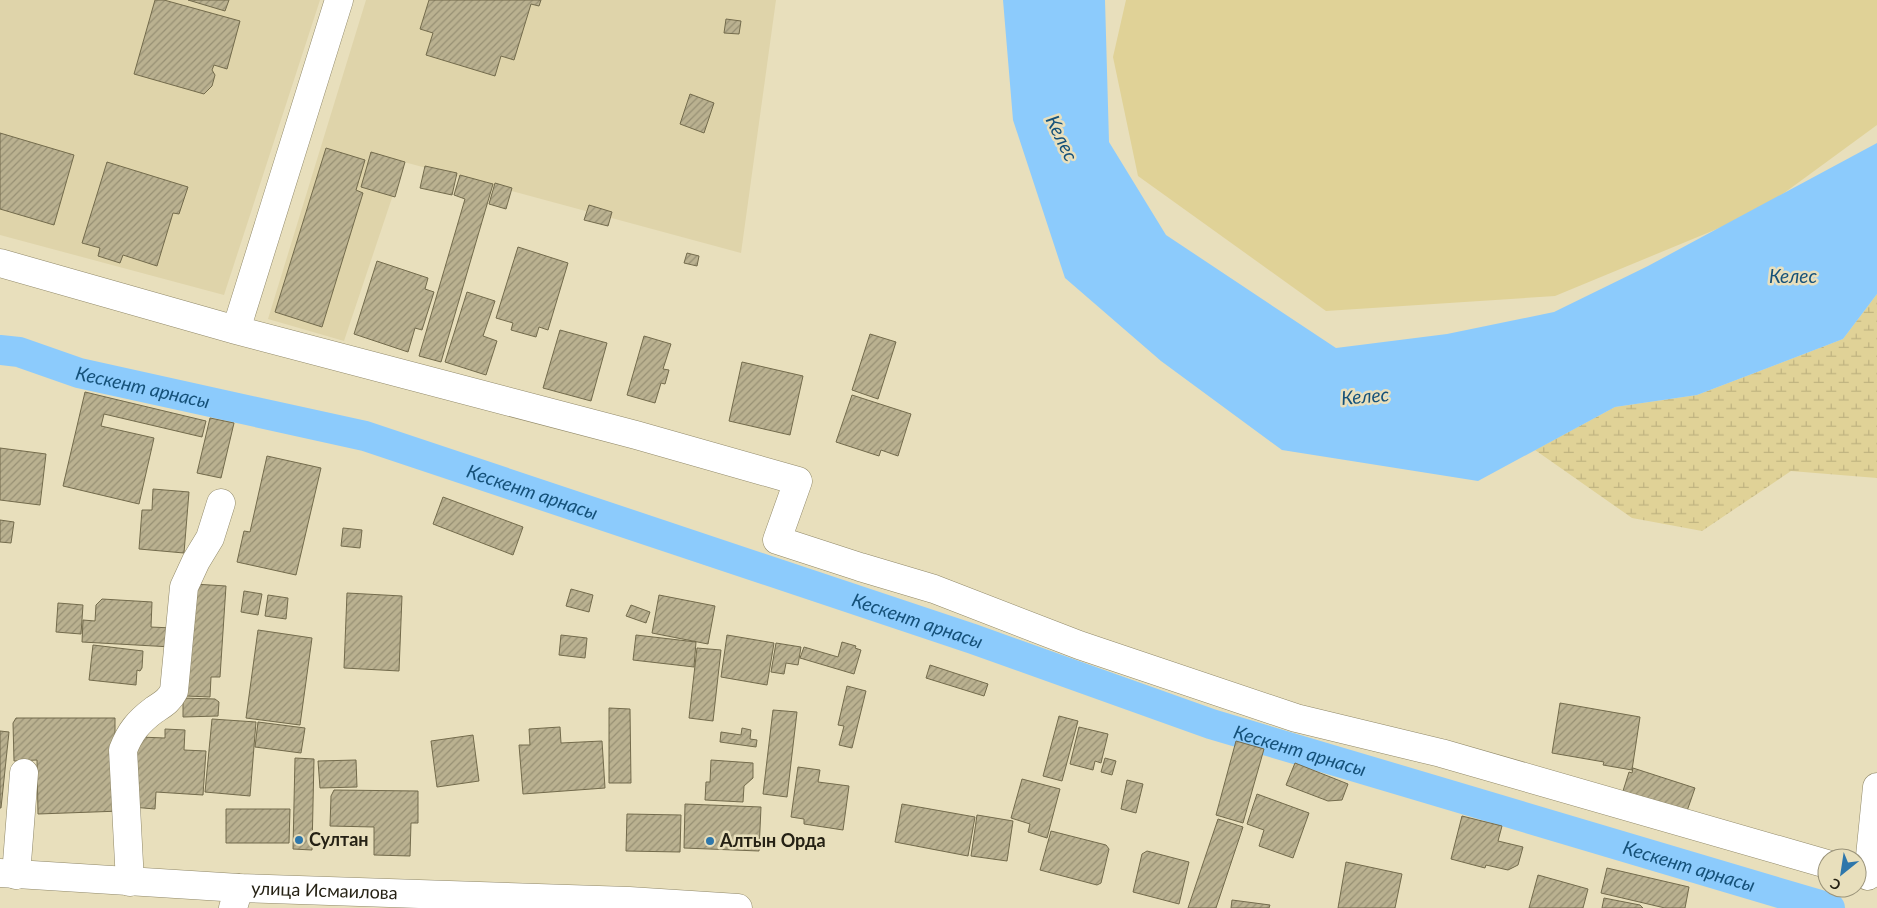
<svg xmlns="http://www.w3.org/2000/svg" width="1877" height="908" viewBox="0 0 1877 908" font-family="Lato,sans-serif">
<defs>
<pattern id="wetland-marsh" width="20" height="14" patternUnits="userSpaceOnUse" patternTransform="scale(1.25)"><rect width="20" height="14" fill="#e0d297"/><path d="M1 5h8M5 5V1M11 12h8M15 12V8" fill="none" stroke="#c0b481"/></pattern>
<pattern id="building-hatch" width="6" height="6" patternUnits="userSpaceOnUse" patternTransform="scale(1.25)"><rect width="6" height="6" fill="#bab190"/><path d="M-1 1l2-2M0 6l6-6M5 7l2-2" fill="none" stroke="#979074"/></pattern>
</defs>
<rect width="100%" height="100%" fill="#e8dfbc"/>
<path fill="#dfd4aa" d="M0,0h320l-96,295 -224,-60z
M366,0h410l-35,253 -337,-91 -60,179 -76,-22z"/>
<path fill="#e0d297" d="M1126,0h751v125l-119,87 -203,84 -229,15 -188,-135 -25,-119z"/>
<path fill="url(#wetland-marsh)" d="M1877,294v184l-86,-7 -89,60 -70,-13 -97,-68 80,-43 82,-12 146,-56z"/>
<path fill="#8ccbfc" d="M1003,0h102l4,142 57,93 170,113 111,-14 107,-22 94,-46 229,-123v151l-34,45 -146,56 -82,12 -137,74 -196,-31 -121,-89 -96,-83 -52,-158z"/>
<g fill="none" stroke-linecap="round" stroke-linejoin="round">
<path stroke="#8ccbfc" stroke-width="30" id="s1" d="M0,350l19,2 60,21 286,63 608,203 238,85 619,184"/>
</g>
<path fill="url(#building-hatch)" stroke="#736b4c" d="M155,0h9l76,21 -13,48 -13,-4 -2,5 3,5 -3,11 -8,8 -70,-20z
M188,0h41l-4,11z
M429,0h112l-2,6 -8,-2 -17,56 -13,-4 -6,20 -69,-21 7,-22 -13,-4z
M726,19l15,2 -2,13 -15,-1z
M690,94l24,9 -10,30 -24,-9z
M0,133l74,22 -20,70 -54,-16z
M326,148l39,12 -9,30 7,3 -41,134 -47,-15z
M371,152l34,10 -10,35 -34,-10z
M107,162l81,25 -9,27 -6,-1 -16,53 -34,-11 -3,8 -22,-7 2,-8 -18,-5z
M425,166l32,7 -5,22 -32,-7z
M460,175l33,9 -52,178 -22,-6 46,-157 -11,-4z
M495,183l17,5 -6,21 -17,-5z
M589,205l23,7 -4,14 -24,-6z
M518,247l50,16 -20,67 -9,-3 -3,10 -25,-7 2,-7 -17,-5z
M687,253l12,3 -2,10 -13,-3z
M377,261l51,17 -3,11 9,3 -12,38 -7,-2 -7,24 -54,-18z
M467,292l28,9 -12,35 14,5 -11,34 -41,-13z
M560,330l47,13 -16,58 -48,-13z
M870,334l26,8 -18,57 -26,-9z
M644,336l27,8 -8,25 6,1 -4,14 -4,-1 -6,20 -28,-8z
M742,362l61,14 -13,59 -61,-14z
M85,392l121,29 -4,16 -98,-23 -3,12 53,12 -15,66 -76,-18z
M852,395l59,19 -13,42 -17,-6 -2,6 -43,-14z
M210,418l24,5 -13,55 -24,-5z
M0,448l46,6 -6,51 -40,-5z
M267,456l54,12 -25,107 -59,-13 7,-31 6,1z
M153,489l36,3 -5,61 -45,-4 3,-39h10z
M443,497l80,30 -10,28 -80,-31z
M0,520l14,2 -3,21 -11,-1z
M343,528l19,2 -2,18 -19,-2z
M194,584l32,2 -6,91h-9l-1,20 -24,-1z
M571,589l22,6 -4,17 -23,-6z
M244,591l18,3 -4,21 -17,-3z
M347,593l55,3 -3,75 -55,-3z
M268,595l20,3 -2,21 -21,-3z
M659,595l56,11 -7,38 -56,-11z
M102,599l50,3 -1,25 21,1v19l-90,-5 1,-22 12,1 1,-16z
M58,603l25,2 -2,29 -25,-2z
M631,605l19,7 -4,11 -20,-7z
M258,630l54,8 -12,87 -54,-7z
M561,635l26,3 -2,20 -26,-3z
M636,635l60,7 -2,25 -61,-7z
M727,635l47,8 -7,42 -46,-8z
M842,642l14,4 -1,2 6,2 -7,24 -54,-16 4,-11 34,10z
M776,643l25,4 -3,18 -12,-2 -2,11 -13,-2z
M93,645l50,6 -1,17 -2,3 -3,-1 -1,15 -47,-5z
M697,648l24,2 -8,71 -24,-3z
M930,665l58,19 -4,12 -58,-18z
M847,686l19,5 -14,57 -13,-3 5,-19 -6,-1z
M183,698l32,1 4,3 -1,14 -35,1z
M1560,703l80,14 -8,53 -29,-5 1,-3 -52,-9z
M609,708l21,1 1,74h-22z
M773,710l24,2 -10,85 -24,-3z
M1059,716l19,5 -16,60 -19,-5z
M16,718h99v50l6,43 -83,3 -1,-54 -23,1 -1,-38z
M212,719l44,3 -6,74 -45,-4z
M258,722l47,6 -4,25 -46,-6z
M560,727l1,16 41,-2 3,47 -82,6 -4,-49h11l-1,-16z
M1079,727l29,7 -7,29 -6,-2 -2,9 -23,-6z
M742,728l9,2 -1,9 7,1 -1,7 -36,-5 1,-10 20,3z
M165,729l20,1 -1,20 22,1 -3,44 -47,-3 -1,17 -23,-2 4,-68 3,-2 26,1z
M0,731l9,1 -8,76h-1z
M473,735l6,46 -42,6 -6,-46z
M1236,741l28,8 -21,74 -27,-8z
M295,758l19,1 -2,91 -19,-1z
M1105,758l11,3 -4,14 -11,-3z
M356,760l1,27 -37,1 -2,-27z
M711,760l42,3v15l-9,8 -1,16 -38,-2 1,-18h4z
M1295,763l53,21 -6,16 -14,1 -42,-16z
M798,767l22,3 -2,12 31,4 -6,44 -39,-6v-5l-13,-2z
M1633,768l62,20 -8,23 -64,-20 6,-19 3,1z
M1022,779l38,10 -13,49 -19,-6 2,-8 -19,-6z
M1127,780l16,4 -7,29 -15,-4z
M334,790l84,1v32h-7l-1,33 -36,-1v-28l-44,-1 1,-30z
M1257,794l52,19 -16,45 -34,-12 5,-16 -17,-6z
M685,804l76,3 -2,44 -75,-3z
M902,804l73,13 -7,39 -73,-14z
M226,809h64l-1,34h-63z
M627,814l54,1 -1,37 -54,-1z
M977,815l36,6 -6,40 -36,-5z
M1462,816l40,10 -4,15 25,6 -5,18 -10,5 -22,-5 -1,3 -34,-9z
M1218,819l25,8 -27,81h-28z
M1051,831l55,14 3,4 -8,34 -4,2 -57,-15z
M1147,851l42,11 -10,42 -46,-12 9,-38z
M1346,862l56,12 -7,34h-57z
M1607,868l82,19 -4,21h-20l-64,-15z
M1538,875l50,14 -5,19h-54z
M1604,898l36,7 3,3h-41z
M1232,900l38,5 -1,3h-38z"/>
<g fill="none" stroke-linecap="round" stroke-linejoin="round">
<defs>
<path id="minor" d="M0,263l236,67 400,105 162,46 -21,59 83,27 74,22 145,56 217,73 145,35 386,111
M236,330l103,-330
M16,875l8,-102
M1868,876l9,-89
M130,882l-7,-132c7,-18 15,-28 31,-40 9,-6 15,-9 20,-19l10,-104 12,-26 14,-23 11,-35
M233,908l6,-20"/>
<g id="major">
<path id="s2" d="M0,873l239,15 390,13 109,7"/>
</g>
</defs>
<use href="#minor" stroke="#908868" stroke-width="29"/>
<use href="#major" stroke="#908868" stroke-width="29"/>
<use href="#minor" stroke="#fff" stroke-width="28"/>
<use href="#major" stroke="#fff" stroke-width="28"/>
</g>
<g fill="#2e77ab" stroke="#e8dfbc" stroke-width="2">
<circle cx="299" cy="840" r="5"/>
<circle cx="710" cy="841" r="5"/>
</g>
<g text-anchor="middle" stroke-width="5" stroke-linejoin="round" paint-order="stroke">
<g font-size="18" font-weight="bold" fill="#252114" stroke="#e8dfbc" text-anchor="start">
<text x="309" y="846">Султан</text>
<text x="720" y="847">Алтын Орда</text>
</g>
<g font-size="18" fill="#252114" stroke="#e8dfbc">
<text dy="6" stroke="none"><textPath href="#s2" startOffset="325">улица Исмаилова</textPath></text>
</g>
<g font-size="19" font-style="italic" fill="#155179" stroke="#e8dfbc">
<text transform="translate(1062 138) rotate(64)" y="7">Келес</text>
<text x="1793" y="283">Келес</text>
<text dy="7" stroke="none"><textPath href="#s1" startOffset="148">Кескент арнасы</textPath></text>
<text transform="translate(1365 396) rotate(-5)" y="7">Келес</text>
<text dy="7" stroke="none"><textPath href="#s1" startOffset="552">Кескент арнасы</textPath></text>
<text dy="7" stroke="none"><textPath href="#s1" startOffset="958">Кескент арнасы</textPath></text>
<text dy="7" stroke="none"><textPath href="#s1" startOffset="1362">Кескент арнасы</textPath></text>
<text dy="7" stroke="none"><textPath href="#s1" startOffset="1768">Кескент арнасы</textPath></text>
</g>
</g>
<g transform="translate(1842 873) rotate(210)"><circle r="24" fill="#e8dfbc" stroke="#9a9379"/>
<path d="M0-4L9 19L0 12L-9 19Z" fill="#2e77ab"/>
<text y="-8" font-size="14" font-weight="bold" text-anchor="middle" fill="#252114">С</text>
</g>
</svg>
